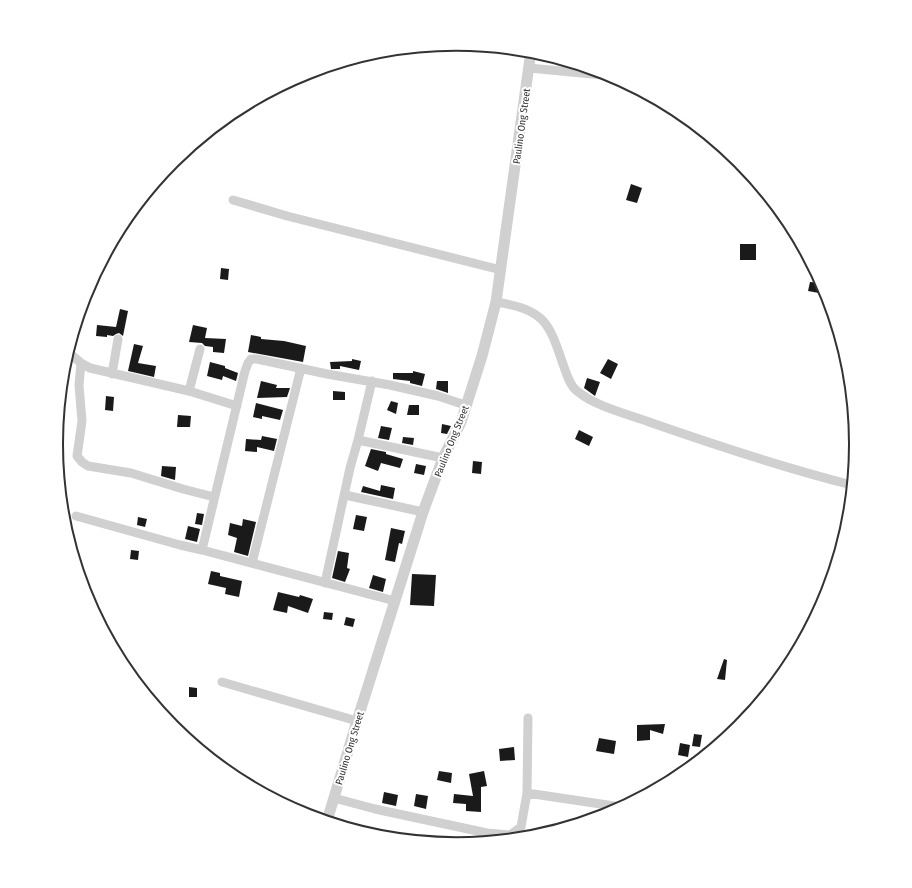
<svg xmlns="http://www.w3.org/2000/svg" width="912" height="888" viewBox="0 0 912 888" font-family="'Fira Sans Condensed',sans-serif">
<rect width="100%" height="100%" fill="#fff"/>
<path fill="#1a1a1a" d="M631,184l11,4 -5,15 -11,-3z
M740,244h16v16h-16z
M221,268l8,1 -1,11 -8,-1z
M810,282l11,1 -2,10 -11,-2z
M120,309l8,2 -5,25 -4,-3 -3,1 -3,2 -6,-1v2l-11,-1 1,-11 19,2z
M193,325l14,3 -2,10 21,1 -2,14 -11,-1v-5l-8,-1 -3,-3 -13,-1z
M251,335l10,2v2l23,2 22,5 -3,16 -55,-10z
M134,344l9,2 -5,17 18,3 -2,11 -26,-6z
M352,359l9,2 -2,9 -19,-4v3h-9l-1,-7 22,-1z
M608,359l10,5 -7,15 -11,-6z
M210,362l15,4v2l13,5 -2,8 -13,-5 -1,4 -15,-4z
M413,371l12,3 -3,12 -12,-3v-2l-17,-2v-6h20z
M587,378l13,4 -5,14 -11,-8z
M261,381l16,4 -1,3h14l-3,9 -30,1z
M437,381h11v12l-12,-4z
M333,391l12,1v8h-12z
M106,396l8,1 -1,14 -8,-1z
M391,401l7,2 -2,11 -9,-4z
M256,403l27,7 -3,10 -18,-4v3l-9,-2z
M409,405h10v10h-12z
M178,415l13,1 -1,11h-13z
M442,424l9,2 -4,8 -6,-1z
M381,426l11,2 -3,12 -11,-2z
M579,430l14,7 -4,9 -14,-7z
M262,436l15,3 -3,12 -17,-4v5l-12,-1 1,-12 15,1z
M403,437l11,1 -1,7 -11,-2z
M371,449l15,3v2l17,5 -3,9 -19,-5 -3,8 -13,-5z
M473,461l9,1 -1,12 -9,-1z
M416,464l10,2 -2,9 -10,-2z
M162,466l14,1 -1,13 -14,-4z
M381,485l14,3 -2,11 -32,-7 2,-6 17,5z
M197,513l7,1 -2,11 -7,-1z
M356,515l11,2 -3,14 -11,-2z
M138,517l9,2 -2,8 -8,-2z
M243,519l13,3 -8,34 -14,-4 3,-14 -9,-3 2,-12 12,3z
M188,526l12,3 -3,13 -12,-3z
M391,528l14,3 -3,13 -3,-1 -4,19 -10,-2z
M131,550l8,1 -1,9 -8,-1z
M338,551l11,2 -2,15 3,1 -5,13 -13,-4z
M211,571l9,2v3l22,5 -3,16 -14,-3 1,-6 -18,-4z
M412,574l24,1 -2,31 -24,-1z
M373,575l13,4 -3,13 -14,-4z
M278,592l21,5 1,-2 13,4 -5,14 -20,-7 -1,7 -14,-3z
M324,612l9,1 -1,7 -9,-1z
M346,617l9,2 -2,8 -9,-2z
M724,659l3,1 -2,20 -8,-1z
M189,687l8,1v9h-8z
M665,724l-2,10 -13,-4v10l-13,1v-16z
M694,734l8,1 -2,12 -8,-1z
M599,738l17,3 -2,13 -18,-3z
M680,743l10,2 -2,12 -10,-2z
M514,747l1,13 -15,1 -1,-12z
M439,771l13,2 -1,10 -14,-3z
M484,771l3,15 -6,1v25l-15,-1v-7l-13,-1 1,-9 19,2 -4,-22z
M384,792l14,3 -2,11 -14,-3z
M416,794l12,2 -2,13 -12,-3z"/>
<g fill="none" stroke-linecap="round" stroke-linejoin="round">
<path stroke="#d0d0d0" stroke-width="9" d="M529,68l84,8
M233,200l54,16 214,54
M496,302c50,8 53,21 68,65 3,8 6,19 13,24 19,16 51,23 75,32 66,23 132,45 200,62
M68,352l13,11 9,5 99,23 48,15
M81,363l-2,22 3,36 -5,35 5,6 6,4 43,7 52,16 31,8
M112,374l6,-35
M189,391l11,-42
M358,440l85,18
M345,495l78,17
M76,516l104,29 22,5 193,51
M202,550l43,-179 3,-8 3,-4h6l70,15 63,11 48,11 27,9
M252,563l49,-195
M325,583l25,-115 8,-28 14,-59
M222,682l135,39
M527,793l94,14
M334,798l41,11 112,24 23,2 11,-8 6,-34 1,-75"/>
<path stroke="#d0d0d0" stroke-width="11" d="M327,821l30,-100 66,-209 20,-54 18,-36 21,-66 14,-54 35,-251"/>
</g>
<g text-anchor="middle" stroke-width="4" stroke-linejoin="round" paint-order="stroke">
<g font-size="10" fill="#333" stroke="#fff">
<text transform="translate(521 126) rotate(-82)" y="4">Paulino Ong Street</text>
<text transform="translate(451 441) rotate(-68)" y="4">Paulino Ong Street</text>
<text transform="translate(349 748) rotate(-73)" y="4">Paulino Ong Street</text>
</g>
</g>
<path d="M0 0H912V888H0ZM63 444a393 393 0 1 1 786 0a393 393 0 1 1-786 0Z" fill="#fff" fill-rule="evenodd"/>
<path fill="none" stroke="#333" stroke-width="2" d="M63 444a393 393 0 1 1 786 0a393 393 0 1 1-786 0Z"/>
</svg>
